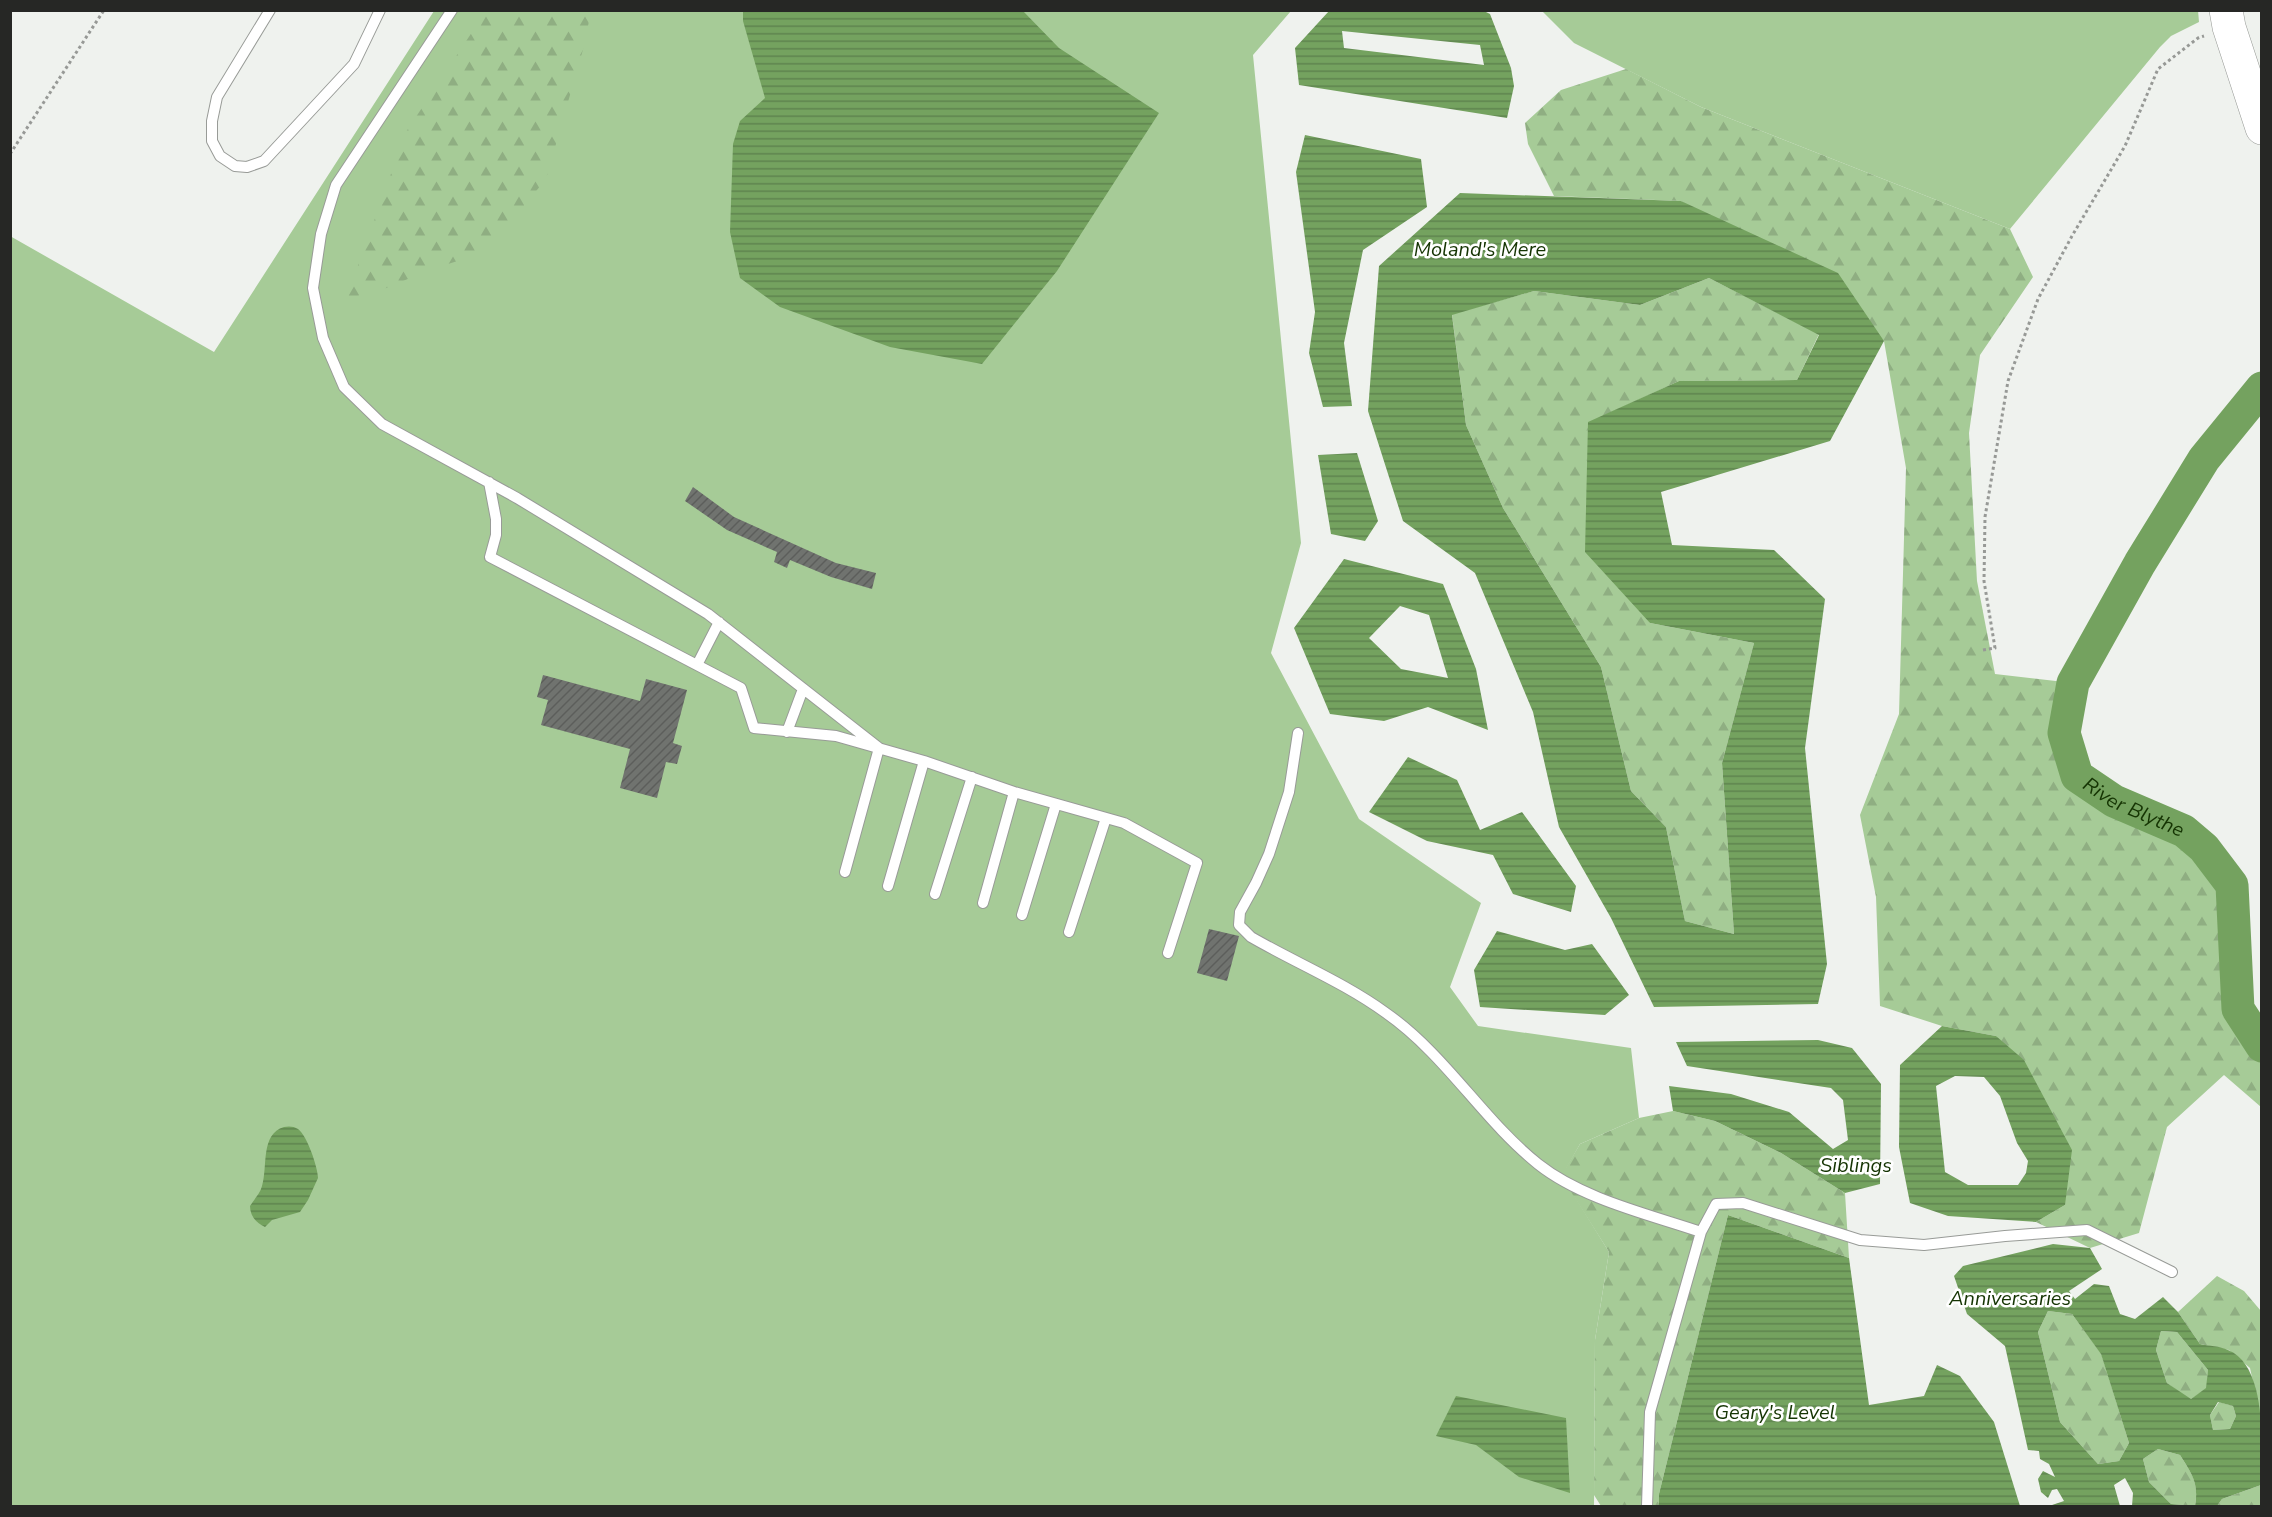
<svg xmlns="http://www.w3.org/2000/svg" width="2272" height="1517" viewBox="0 0 2272 1517" font-family="'Nunito Sans',sans-serif">
<defs>
<pattern id="forest-firs" width="22" height="20" patternUnits="userSpaceOnUse" patternTransform="scale(1.5)"><rect width="22" height="20" fill="#a6cb97"/><path d="M5 1l3.5 6h-7zM16 11l3.5 6h-7z" fill="#8fae82"/></pattern>
<pattern id="water-rules" width="6" height="5" patternUnits="userSpaceOnUse" patternTransform="scale(1.5)"><rect width="6" height="5" fill="#74a25f"/><path d="M0 2.5h6" fill="none" stroke="#5f844e"/></pattern>
<pattern id="building-hatch" width="6" height="6" patternUnits="userSpaceOnUse" patternTransform="scale(1.5)"><rect width="6" height="6" fill="#70736f"/><path d="M-1 1l2-2M0 6l6-6M5 7l2-2" fill="none" stroke="#5c5e5b"/></pattern>
</defs>
<rect width="100%" height="100%" fill="#eff2ee"/>
<path fill="#a6cb97" d="M2198,10l1,12 -28,14 -11,11 -150,182 -309,-122 -127,-64 -32,-32z
M434,11h857l-38,44 48,488 -30,110 88,166 122,84 -31,84 28,39 153,22 8,70 -59,26 -18,32 47,76 -14,88 -1,166h-1583l-1,-1270 204,116z"/>
<path fill="url(#forest-firs)" d="M486,11h105l-7,35 -38,133 -60,73 -57,18 -45,19 -38,10 60,-167z
M1626,69l75,38 309,122 23,48 -53,78 -11,78 8,148 18,93 78,9 -9,50 14,43 36,25 70,30 20,17 28,37 6,124 23,37v61l-37,-32 -57,52 -28,106 -49,15 -54,-26 29,-17 -69,-169 -54,-10 -62,-20 -4,-109 -16,-82 39,-101 7,-246 -22,-127 -203,-140 -127,-5 -26,-52 -3,-21 36,-33z
M1709,278l110,56 -22,46 -118,1 -91,42 62,200 104,20 -32,120 12,171 -49,-13 -19,-94 -35,-36 -30,-124 -98,-159 -37,-83 -14,-111 82,-23 106,14z
M1673,1111l42,10 66,32 64,40 4,65 -121,-43 -69,279v12h-58l-7,-11 1,-155 14,-88 -48,-76 19,-32 59,-26z
M2217,1276l27,15 17,20v108l-11,-51 -21,-18 -29,-6 -22,-32z
M2048,1311l24,3 29,39 28,90 -10,18 -21,3 -38,-42 -22,-90z
M2161,1331l16,1 31,38 -1,18 -17,12 -23,-17 -11,-33z
M2219,1402l14,4 3,10 -6,13 -17,1 -3,-15z
M2158,1449l22,6c12,19 19,27 15,51l-24,-2 -22,-22 -6,-23z
M2261,1485v21h-44l5,-7z"/>
<path fill="url(#water-rules)" fill-rule="evenodd" d="M743,11h280l36,37 100,65 -102,158 -75,93 -92,-17 -110,-40 -40,-29 -10,-46 3,-88 7,-23 25,-23 -22,-77z
M1329,11l153,-1 8,4 21,54 3,18 -7,32 -208,-33 -4,-37zM1342,31l138,14 4,20 -140,-17z
M1305,135l116,24 6,48 -64,43 -19,93 8,63 -29,1 -14,-54 6,-41 -19,-140z
M1460,193l221,8 157,72 46,68 -54,100 -169,51 11,53 102,5 51,49 -20,149 22,216 -9,40 -164,3 -43,-89 -52,-91 -26,-115 -58,-139 -72,-52 -35,-110 11,-145zM1709,278l110,57 -22,45 -118,1 -91,41 -3,130 65,71 104,20 -32,120 12,171 -49,-13 -19,-94 -35,-36 -30,-124 -98,-159 -37,-83 -14,-110 82,-24 106,14z
M1357,453l21,68 -13,20 -34,-7 -13,-79z
M1344,559l99,25 33,85 12,61 -60,-23 -44,14 -54,-7 -36,-86zM1400,606l29,9 19,63 -47,-9 -32,-31z
M1408,757l49,23 23,50 42,-18 54,74 -5,26 -58,-18 -20,-39 -66,-14 -58,-29z
M1497,931l68,19 27,-6 37,51 -24,20 -125,-8 -6,-37z
M1942,1026l54,10 28,24 48,90 -7,55 -29,17 -88,-6 -38,-13 -11,-56 1,-82zM1955,1076l29,1 16,19 17,47 11,18 -2,12 -8,12h-50l-23,-13 -9,-86z
M1818,1040l34,8 29,36 -1,100 -35,9 -64,-40 -66,-32 -42,-10 -4,-25 62,8 58,18 44,37 15,-9 -5,-40 -12,-12 -144,-22 -11,-24z
M284,1127c4,-1 10,-1 14,2 9,6 20,39 20,49l-10,22 -8,12 -28,8 -7,7c-9,-4 -15,-11 -15,-21 4,-7 10,-12 12,-20 6,-19 -2,-52 22,-59z
M1728,1215l121,43 20,147 55,-9 13,-31 23,11 34,46 26,84h-361v-12z
M2053,1244l37,4 12,21 -33,22 6,8 19,-15 15,2 11,28 15,5 28,-22 15,15 22,32c9,2 20,2 28,6 40,16 34,99 33,135l-39,14 -5,7h-85l1,-13 -8,-15 -11,7 6,21h-71l15,-5 -7,-12 -5,1 -4,8 -7,-6 -3,-13 5,-8 12,6 -6,-13 -9,-5 -1,-8 -11,-1 -23,-104 -38,-32 -13,-38 9,-10zM2048,1311l24,3 29,40 28,89 -10,18 -21,3 -38,-42 -22,-90zM2161,1331l16,1 31,38 -2,18 -15,11 -24,-16 -11,-33zM2218,1402l15,4 3,10 -6,13 -17,1 -3,-15zM2158,1449l22,6c12,19 19,28 15,51l-24,-2 -22,-22 -6,-23z
M1456,1396l110,22 4,75 -51,-16 -43,-32 -40,-9z"/>
<g fill="none" stroke-linecap="round" stroke-linejoin="round">
<path stroke="#74a25f" stroke-width="33" id="s1" d="M2262,388l-58,71 -64,104 -67,120 -9,50 13,43 37,25 70,30 20,17 28,37 6,124 24,37"/>
</g>
<path fill="url(#building-hatch)" d="M693,487l41,30 102,46 40,10 -4,16 -41,-12 -41,-17 -3,8 -13,-6 3,-10 -50,-22 -42,-29z
M543,675l97,26 6,-22 41,11 -14,53 9,3 -5,18 -11,-2 -9,36 -37,-10 10,-39 -89,-24 7,-25 -11,-3z
M1209,929l30,7 -12,45 -30,-8z"/>
<g fill="none" stroke-linecap="round" stroke-linejoin="round">
<defs>
<path id="service" d="M270,10l-53,87 -5,24v20l8,15 15,10 12,1 17,-6 90,-97 26,-54
M452,10l-116,175 -15,49 -8,54 10,50 21,49 38,37 135,74 191,116 171,134
M489,482l7,37v16l-6,22 251,131 13,40 82,8 88,25 90,31 -31,111
M697,665l22,-43
M787,732l16,-43
M1298,733l-9,59 -20,62 -13,29 -16,29 -1,13 12,12c45,26 94,46 135,76 60,42 96,106 152,151 44,35 110,50 163,68
M1014,792l110,31 73,40 -29,90
M845,872l34,-124
M888,886l36,-125
M935,894l37,-117
M1022,915l34,-111
M1069,932l37,-114
M1647,1506l3,-94 51,-180 15,-28 27,-1 117,37 64,5 81,-9 82,-6 85,42"/>
<path id="trunk" d="M2226,10l3,17 33,101"/>
</defs>
<use href="#service" stroke="#989b97" stroke-width="12"/>
<use href="#trunk" stroke="#989b97" stroke-width="34"/>
<path stroke="#979996" stroke-width="3" stroke-dasharray="3 3" stroke-linecap="butt" d="M10,154l94,-144
M1983,650l12,-2 -11,-67 1,-64 23,-136 30,-82 34,-63 53,-90 33,-77 40,-31 6,-2"/>
<use href="#service" stroke="#fff" stroke-width="10"/>
<use href="#trunk" stroke="#fff" stroke-width="33"/>
</g>
<g text-anchor="middle" stroke-width="5" stroke-linejoin="round" paint-order="stroke">
<g font-size="20" font-style="italic" fill="#153403" stroke="#fff">
<text x="1480" y="256">Moland's Mere</text>
<text dy="7" stroke="none"><textPath href="#s1" startOffset="512">River Blythe</textPath></text>
<text x="1856" y="1172">Siblings</text>
<text x="2010" y="1305">Anniversaries</text>
<text x="1775" y="1419">Geary's Level</text>
</g>
</g>
<rect width="2272" height="1517" fill="none" stroke="#262725" stroke-width="24"/>
</svg>
